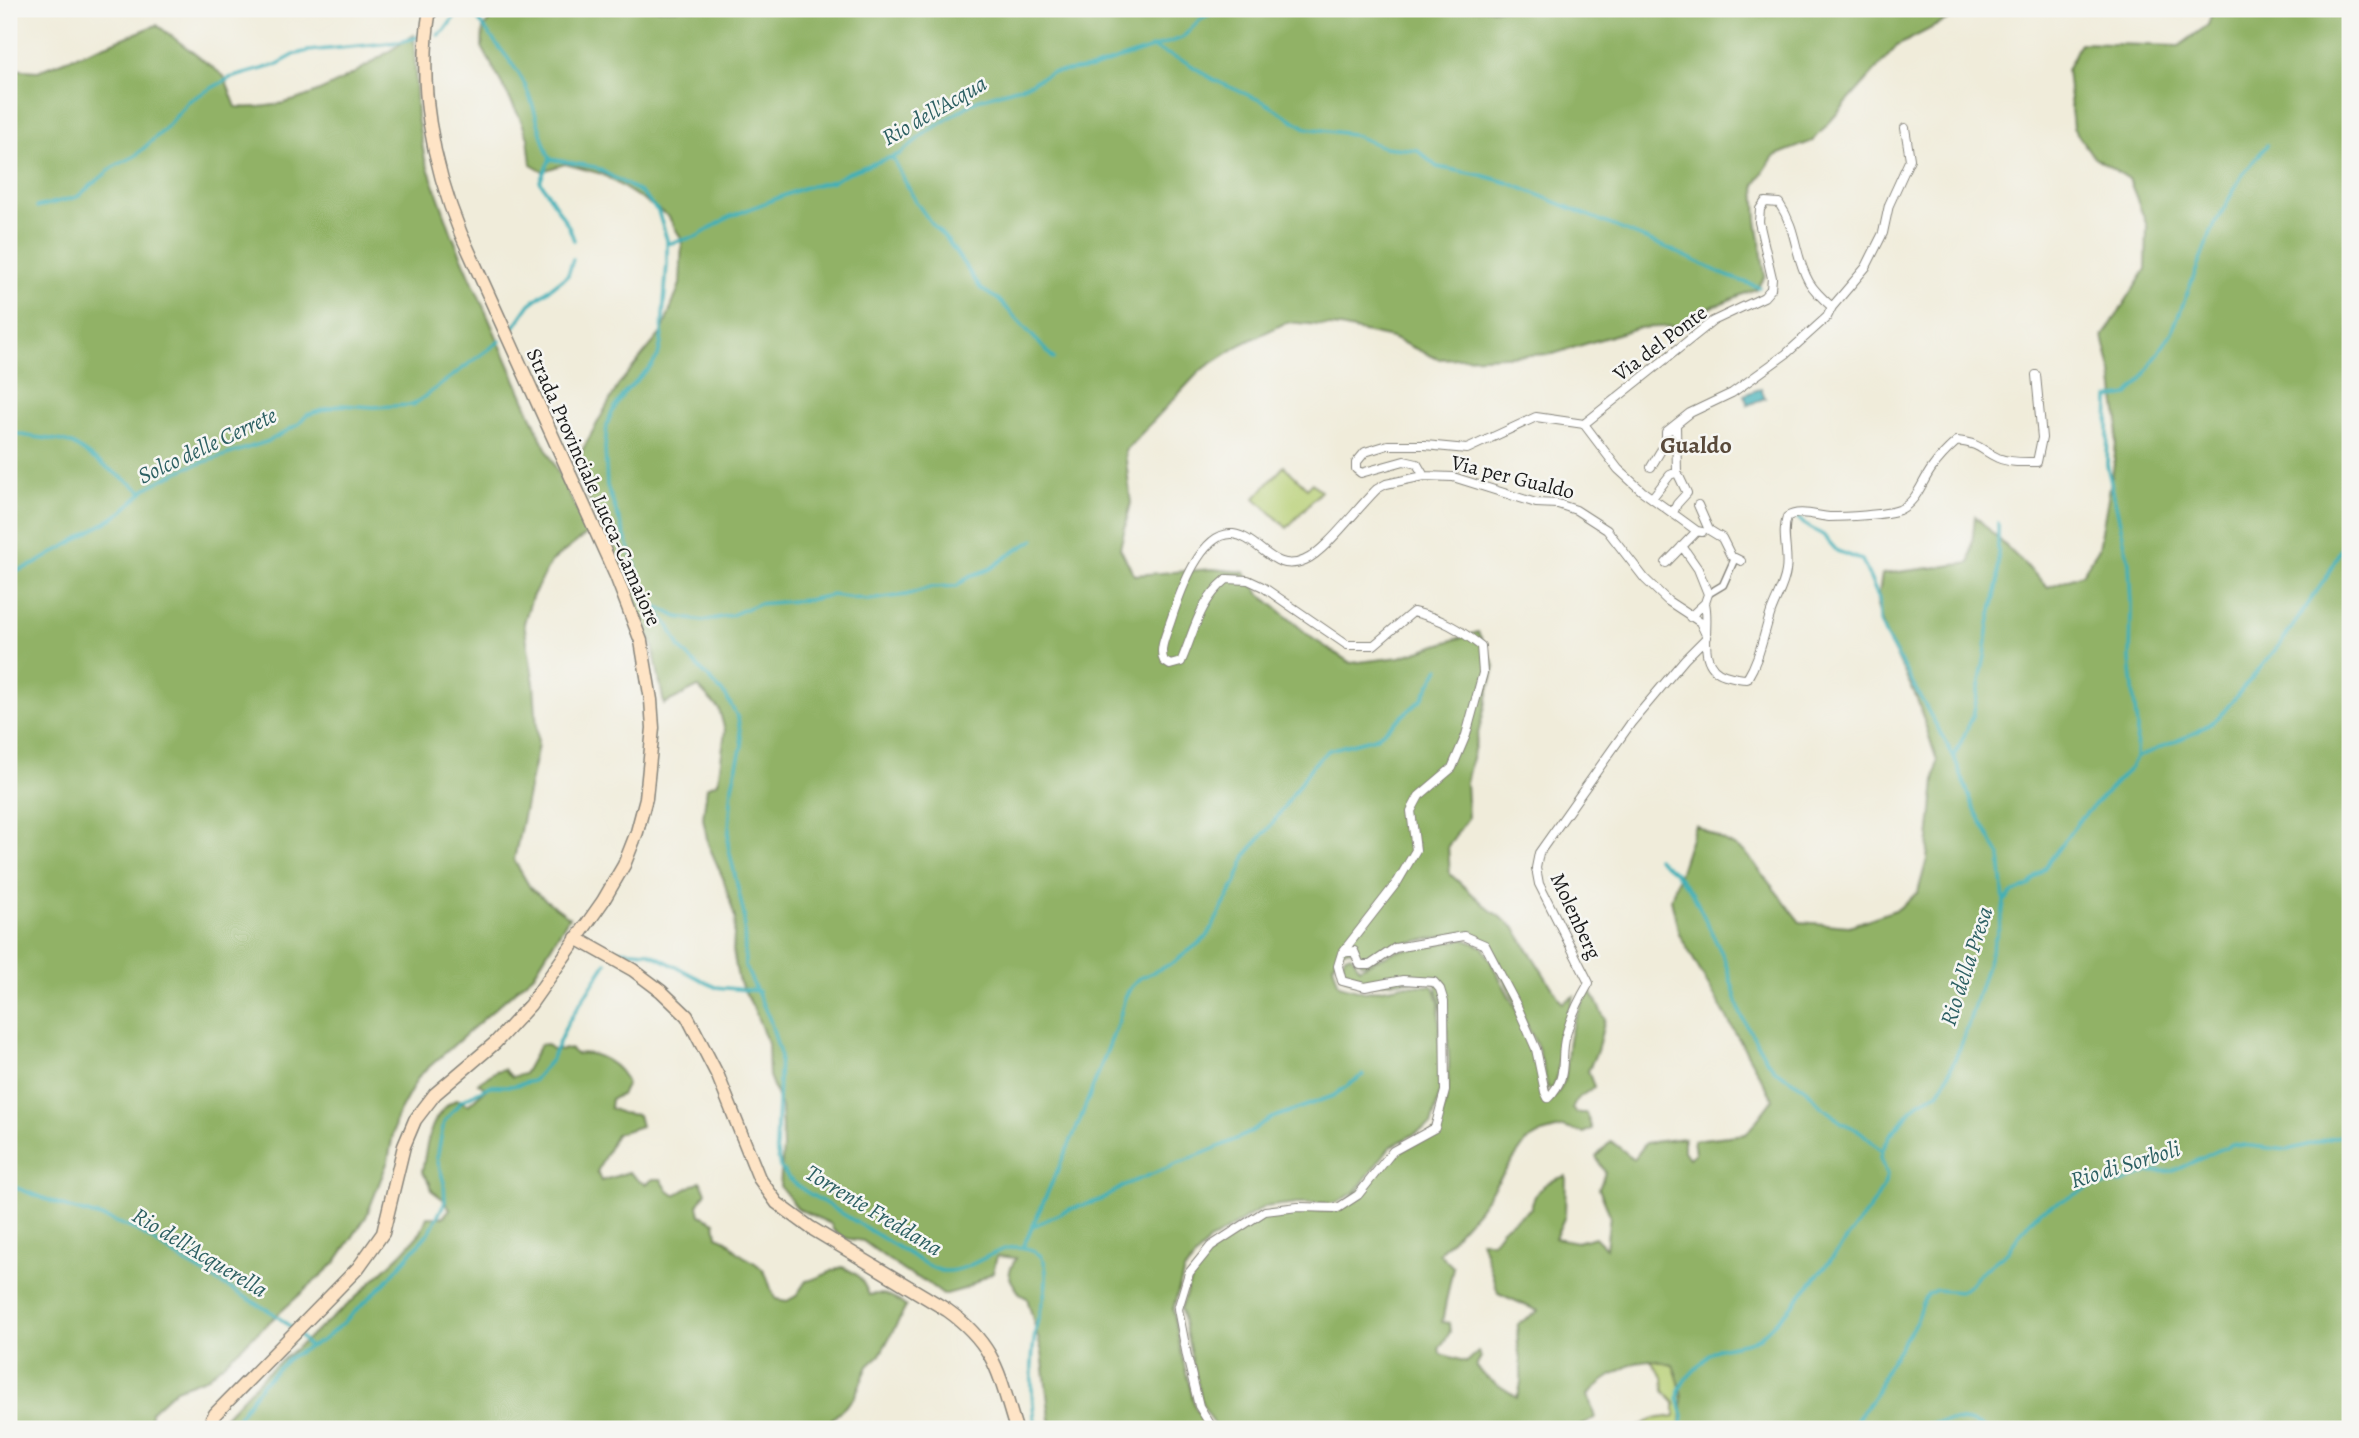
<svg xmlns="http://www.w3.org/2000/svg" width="2359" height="1438" viewBox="0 0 2359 1438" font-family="Alegreya,serif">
<rect width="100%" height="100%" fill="#f6f6f2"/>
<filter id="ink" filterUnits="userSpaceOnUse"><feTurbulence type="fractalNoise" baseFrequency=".0143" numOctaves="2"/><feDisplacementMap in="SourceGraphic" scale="14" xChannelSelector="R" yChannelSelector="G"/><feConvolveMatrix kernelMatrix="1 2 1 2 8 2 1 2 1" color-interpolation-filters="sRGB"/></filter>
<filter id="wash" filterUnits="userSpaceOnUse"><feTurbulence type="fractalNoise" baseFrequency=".00686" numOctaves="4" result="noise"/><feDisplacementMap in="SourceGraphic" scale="28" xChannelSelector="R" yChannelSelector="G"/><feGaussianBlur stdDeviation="1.57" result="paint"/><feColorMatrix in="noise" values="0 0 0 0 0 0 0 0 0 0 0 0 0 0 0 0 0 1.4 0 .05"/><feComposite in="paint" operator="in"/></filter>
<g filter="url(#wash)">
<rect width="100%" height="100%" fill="#f0ecda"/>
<path fill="#b7cf75" stroke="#6a7648" stroke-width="2" d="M1284,466l23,22 5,-5 9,8 -34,37 -32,-30z
M1650,1360l23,5c10,24 11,38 7,64h-45l17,-10 23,-3v-13l-11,-12 -1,-14z"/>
<path fill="#91b266" stroke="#566741" stroke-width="2" d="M496,9h1472l-71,37 -84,95 -39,15 -19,29 2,35 8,56 -9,13 -44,18 -31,19 -44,2 -84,26 -115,5 -46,-21 -52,-11 -53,-5 -47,23 -40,26 -75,80 6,52 -11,45 14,27 78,-6 32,3 16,22 52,44 39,25 49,-6 78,-25 17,34 -29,116 2,36 -20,28 2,28 39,35 25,18 48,76 12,-7 -14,42 -2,37 -6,14 -4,-1 -10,-40 -51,-105 -23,-10 -70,12 -25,18h-8l-5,-14 -16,2 -7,14 6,20 26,7 39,-7 28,1 4,5 3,12 2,87 -10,35 -41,22 -35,45 -19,11h-38l-34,4 -56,35 -24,29 -11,38 9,48 13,50 13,22h-155l-3,-10 -8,-67 -15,-54c-8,-3 -8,-6 -13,-13 -8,-11 -4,-16 2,-27l-19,-2 -4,16 -29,17 -21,6 -18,-14 -20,-9 -42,-31 -19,-3 -11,-8 -2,-6 -33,-15 -18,-23 3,-38 -2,-41 -12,-31 -1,-32 -14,-35 -16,-30 -5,-28 2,-33 -12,-40 -15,-34 -5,-26 4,-31 11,-5 7,-51 -6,-22 -21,-22 -34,17 -11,-58 -79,-181 45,-81 43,-52 18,-48 2,-44 -14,-24 -66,-42 -37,-10 -22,7 -12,-7 -3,-26 -8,-20 -38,-71 1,-19 13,-16z
M2213,9h137v1420h-670c4,-26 3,-39 -7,-64 -6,-1 -15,-5 -22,-5 -18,0 -51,21 -63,35l7,23 -20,11h-358l-15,-25 -21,-95 11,-34 21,-27 54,-34 31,-3h41l56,-57 43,-24 10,-38 1,-31 -2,-30 -12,-52 -70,5 -20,-6 -4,-12 4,-10 7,-1 7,13 37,-17 68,-12 19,8 32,60 18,43 16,50c23,-16 16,-36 20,-60 3,-18 12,-35 21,-51l15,30 -8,32 -9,20 6,16 -17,12 -5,10 5,4h9l6,16 -9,4 -20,-6 -21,6 -16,9 -49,69 -38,42 14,14 -11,55 7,1 1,9 -11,17 2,5 26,8 11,-10 3,5 -5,9 10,11 31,20c11,-26 -3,-47 1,-73l20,-13 -40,-18 -17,-53 11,2 10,-13 29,-21c4,-21 17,-27 35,-32l-1,40 -10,22 22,4 18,-5 11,11 4,-33 -11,-26 6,-17 -9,-15 15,-16 23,18 12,-16 38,-5v13l5,7 6,-5 -2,-13 53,-6 27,-35 -94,-165 -8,-35 24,-74 50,27 55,70 49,4 49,-17 20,-17 9,-33 10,-98 -21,-65 -30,-60 -9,-30 5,-32 88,-11 5,-47 73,71 34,-13 17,-26 15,-84 4,-44 -6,-47 -9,-36 43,-68 1,-43 -18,-47 -36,-23 -20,-28 -6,-58 13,-27 99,3 29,-21z
M157,25l67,51 12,31c68,5 124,-37 178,-72l3,82 8,42 28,78 88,201 47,95 -37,29 -19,35 -8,26 10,60 4,62 -24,115 17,29 38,28 -35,57 -115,102 -23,42 -8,43 -22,56 -31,46 -127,114 -32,12 -25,23 -1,17h-141v-1360l29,2z
M546,1044l7,6 17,-1 6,5c20,-4 45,11 51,30l-6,11 -10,4 -1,9 11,5 17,2 3,11 -25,8 -19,38 4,9 28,-9 10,9 7,3 7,-5h8l7,12 7,4 25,-14 6,11 -8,13 2,10 15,7 2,14c16,5 12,9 22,17 9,7 19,9 26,20 5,9 5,18 11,26l11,2 9,-5 10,-15c12,-2 24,-10 36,-14 16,6 21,13 27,28 17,-3 25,1 37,12l-26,48 -12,11 -14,32 -32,31h-609l51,-54 87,-73 53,-51 17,-19 6,-15h16l7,-8 -7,-10 -11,-8 -2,-8 -8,-11c5,-28 7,-59 35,-73l11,6 18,-16 -8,-6 18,-12 8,-2 8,8 12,-3 16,-29z"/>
<path fill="#3fb0b8" stroke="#2e666a" stroke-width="2" d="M1761,388l4,10 -17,7 -4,-10z"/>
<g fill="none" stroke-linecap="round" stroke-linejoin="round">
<path stroke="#3fb0b8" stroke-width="3.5" d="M472,9c14,26 37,46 51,72 13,25 16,53 27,78
M438,35l7,-5 15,-21
M1151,47l35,15 28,18 50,22 42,26 45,6 32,13 34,3 20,17 44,8 28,8 161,66 57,27 32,11
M892,157l24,45 15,21 17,18 33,48 18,11 55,59
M550,159l45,8 45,25 18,19 9,29v24l-6,79 -3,13 -6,9 -28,28 -13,21 -4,11 -2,23 2,38 39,109 23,31 11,22 46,48 12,22 4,27 -10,41 -4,59 16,70 1,51 25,54 10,34 -4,95 4,18 9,12 16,12 122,74c6,3 13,7 20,6 33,-1 57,-38 90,-18 8,4 9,14 9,23 1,19 -8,38 -11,57 -5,32 -4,64 1,96
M550,159l-10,22 29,46 5,13
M37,207l40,-10 38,-31 20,-10 29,-26 25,-29 10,-6 31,-17 46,-13 20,-11 12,-3 92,-9 18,-5
M667,244l31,-8 31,-19 74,-29 30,-7 14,-8 53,-19 24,-20 53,-34 52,-16 21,-11 42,-5 90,-30 18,-18 18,-11
M514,327l16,-23 38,-29 5,-16
M9,431c20,9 43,5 63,13l70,47
M9,574l26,-10 78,-46 10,-7 24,-23 12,-7 30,-14 80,-26 30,-17 8,-9 33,-10 34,2 39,-2 87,-64
M654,605l23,12 26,4 29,-6 25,-11 50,-4 26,-5 34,5 39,-5 25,-8 26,-1 13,-10 20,-7 22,-16 22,-13
M1954,757l19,-41 12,-60 4,-32 9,-41v-60
M2136,758l1,-30 -7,-68 1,-54 -2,-43 -22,-98 2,-67 19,-3 14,-16 30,-47 40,-102 29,-53 26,-32
M1657,858l17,14 18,20 32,66 17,57 25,44 9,11 30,18 16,18 20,16 20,10 21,19
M2004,902l8,-9 16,-7 17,-19 33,-45 53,-55 5,-9 61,-26 22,-15 63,-75 46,-67 12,-25 10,-15
M616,950l32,2 67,35 43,4
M9,1185l60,23 39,11 28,11 55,36 82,47 19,15
M1034,1226l33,-16 34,-10 24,-15 96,-39 28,-13 20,-14 64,-23 30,-21
M1023,1247l55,-122 41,-105 6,-23 6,-10 9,-9 33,-15 34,-26 30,-57 9,-25 27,-32 39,-57 17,-16 46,-12 17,-13 30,-26 17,-31
M300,1336l9,11
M229,1429l33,-45 28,-27 33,-17 20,-17 42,-40 45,-52 15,-29 -1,-19 -7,-25 7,-36 17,-21 29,-15h22l21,-5 18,-21 16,-36 39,-61
M1681,1429l2,-13 -5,-18 1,-8 6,-10 25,-26 9,-6 30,-6 11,-5 29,-28 45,-53 40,-53 10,-18 3,-10 -6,-18 1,-6 8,-16 29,-33 19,-9 6,-9 20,-46 38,-121 2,-15 -4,-46 -26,-48 -20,-51 -68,-121 -6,-14 -1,-23 -17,-39 -25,-9 -14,-16 -18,-10 -9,-9
M1850,1429l25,-34 12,-28 29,-45 5,-17 7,-11 8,-4 24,2 9,-6 8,-10 31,-25 18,-25 14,-15 51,-24 34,-5 23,-10 26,-1 58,-27 56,6 62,-17
M1906,1429c26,-5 56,-16 79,0"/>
</g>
</g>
<g filter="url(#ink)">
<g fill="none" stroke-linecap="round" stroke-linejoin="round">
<defs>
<path id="pedestrian" d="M1708,594l15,-9 12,-27"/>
<path id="minor" d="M1584,424l34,45 24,22 55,40
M1651,467l15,-25v-10l24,-19 42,-20 54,-39 41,-37 5,-10 34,-40 17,-34 6,-28 21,-46 -5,-31
M1424,476l-7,-12 -13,-3 -43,12 -5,-4v-6l9,-11 23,-7h37l42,4 69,-32 48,7 129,-103 51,-24 7,-8 1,-11 -13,-56 1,-13 5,-7 14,1c19,28 15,53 30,79 6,10 15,18 23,25
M1652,498l18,-23 7,-3
M1698,505l11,25 13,8 9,18 10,5
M1673,513l4,-9 10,-11 -10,-21 -1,-46
M1682,546l16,23 10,25 -3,9 -15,14
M1666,563l31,-32 5,1
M1705,603c6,23 -10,63 20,72 7,2 14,4 22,4 13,-21 16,-43 24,-67 5,-14 13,-26 15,-41 3,-18 -5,-36 1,-54 11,-8 30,-1 42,0 15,0 57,-2 70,-7 18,-8 22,-27 33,-42 7,-10 16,-19 25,-27 25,3 23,9 41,17 12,5 26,4 39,4l5,-24 -6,-63
M1213,1429l-14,-23 -12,-50 -9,-47 11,-36 22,-27 54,-35 33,-4 40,1 20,-13 35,-44 42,-23 10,-37 -1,-89 -4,-13 -6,-7 -31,-2 -38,7 -23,-6 -4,-15 4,-13 56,-72 18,-31 -5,-39 8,-15 33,-28 14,-33 17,-62 -2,-27c-22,-17 -40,-28 -68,-34l-39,33h-27l-84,-58 -15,-7 -21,-1c-29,24 -32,51 -46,83l-11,3 -6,-4c-6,-12 3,-28 7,-41 8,-24 29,-89 62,-86 26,3 40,41 72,26 20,-8 54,-54 72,-71l9,-5 38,-8 29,1 83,26 22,1 18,6 31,20 38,49 23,22 32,21 7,15 -22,22 -54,64 -92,130 -3,15 3,16 50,99c-10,17 -18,33 -23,52 -7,24 4,42 -18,63l-3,-6 -9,-43 -19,-43 -32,-61 -21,-9 -69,12 -25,17h-10l-6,-14 -12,2"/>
<path id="secondary" d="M576,938l57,32 28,21 26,25 31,60 41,102 18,25 34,25 136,82c49,35 52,65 69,119
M206,1429l9,-15 143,-146 25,-35 21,-87 11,-26 20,-26 60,-51 35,-38 73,-104 21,-36 13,-33 9,-34 7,-70 -2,-28 -10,-59 -25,-65 -155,-342c-29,-71 -44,-150 -31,-225"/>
</defs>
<use href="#pedestrian" stroke="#86847b" stroke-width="9"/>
<use href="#minor" stroke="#86847b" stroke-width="10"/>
<use href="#secondary" stroke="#86847b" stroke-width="15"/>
<use href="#pedestrian" stroke="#fff" stroke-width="6"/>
<use href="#minor" stroke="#fff" stroke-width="8"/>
<use href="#secondary" stroke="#fee4c6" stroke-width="12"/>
</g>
</g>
<g text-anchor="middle" stroke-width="5" stroke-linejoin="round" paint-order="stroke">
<g font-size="21" fill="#1c1c1c" stroke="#f6f6f2">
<text transform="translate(1660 343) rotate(-37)" y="7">Via del Ponte</text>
<text transform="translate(1513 477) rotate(14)" y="7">Via per Gualdo</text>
<text transform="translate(594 487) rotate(66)" y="7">Strada Provinciale Lucca-Camaiore</text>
<text transform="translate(1576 916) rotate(65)" y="7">Molenberg</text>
</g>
<g font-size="23" font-style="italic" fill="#2c5f62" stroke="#f6f6f2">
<text transform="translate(934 110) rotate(-30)" y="8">Rio dell'Acqua</text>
<text transform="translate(207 445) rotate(-25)" y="8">Solco delle Cerrete</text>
<text transform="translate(1966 966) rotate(-72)" y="8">Rio della Presa</text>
<text transform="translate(2125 1164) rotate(-17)" y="8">Rio di Sorboli</text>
<text transform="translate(874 1210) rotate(31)" y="8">Torrente Freddana</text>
<text transform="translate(200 1252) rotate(31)" y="8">Rio dell'Acquerella</text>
</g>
<g font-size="24" font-weight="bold" fill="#594a3b" stroke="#f6f6f2">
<text x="1696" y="453">Gualdo</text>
</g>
</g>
<rect width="2359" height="1438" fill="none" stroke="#f6f6f2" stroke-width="35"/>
</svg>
